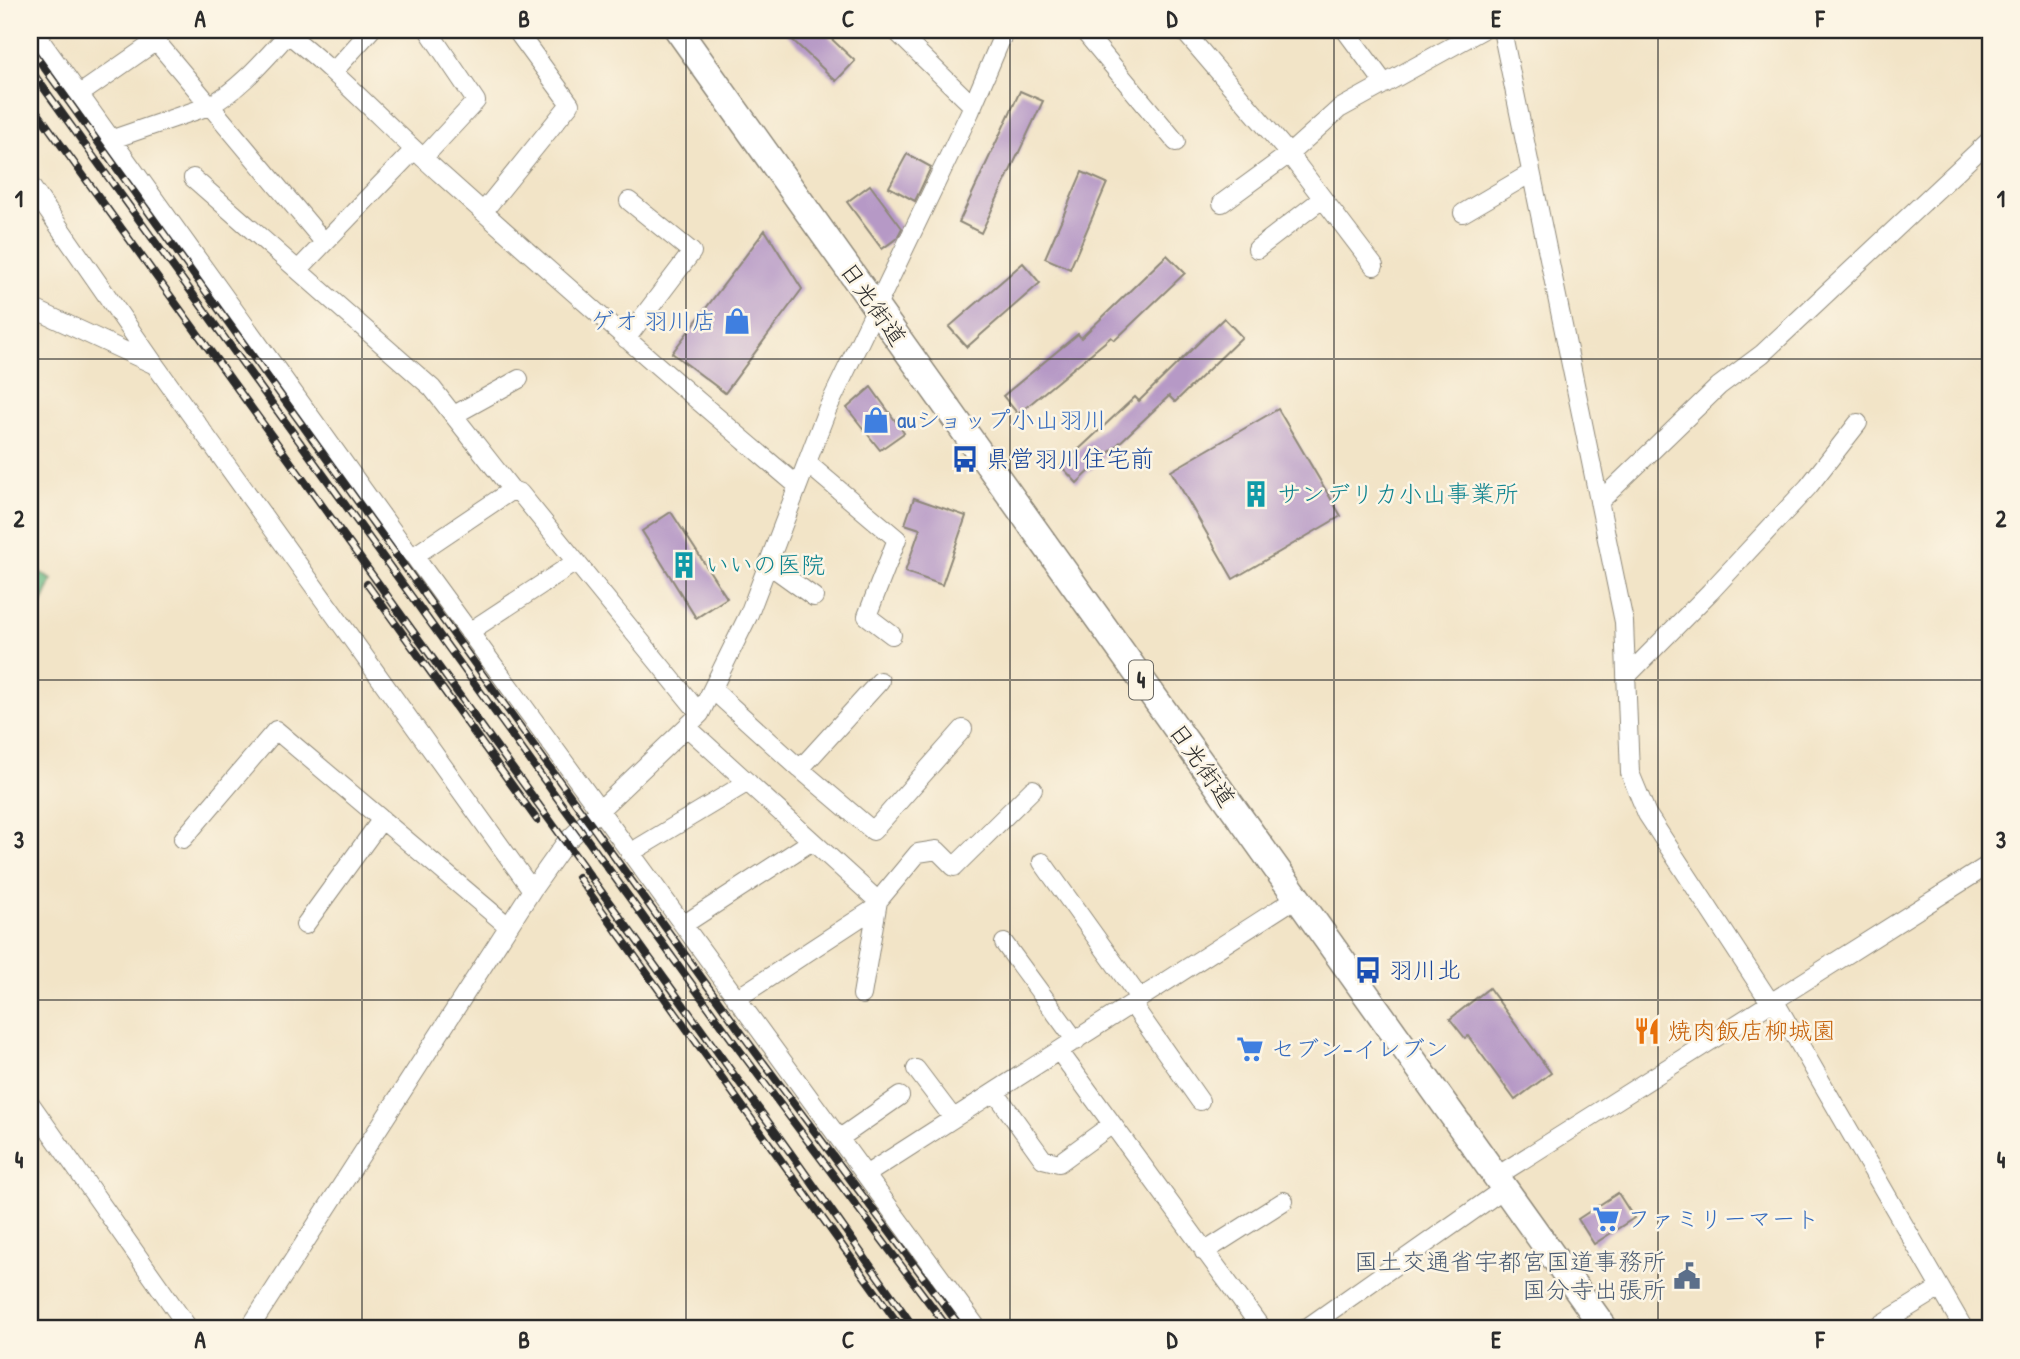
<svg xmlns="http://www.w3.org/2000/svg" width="2020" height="1359" viewBox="0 0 2020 1359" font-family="'Patrick Hand','Klee One',sans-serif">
<rect width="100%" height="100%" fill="#fcf5e5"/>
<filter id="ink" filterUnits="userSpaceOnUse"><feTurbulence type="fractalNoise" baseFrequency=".0143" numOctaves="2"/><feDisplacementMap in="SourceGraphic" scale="14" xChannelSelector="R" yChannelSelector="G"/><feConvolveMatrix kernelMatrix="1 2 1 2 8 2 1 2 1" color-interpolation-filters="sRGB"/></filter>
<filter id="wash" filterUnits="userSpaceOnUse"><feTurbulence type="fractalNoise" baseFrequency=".00686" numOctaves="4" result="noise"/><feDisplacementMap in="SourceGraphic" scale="28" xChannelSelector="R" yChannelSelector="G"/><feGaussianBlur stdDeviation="1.57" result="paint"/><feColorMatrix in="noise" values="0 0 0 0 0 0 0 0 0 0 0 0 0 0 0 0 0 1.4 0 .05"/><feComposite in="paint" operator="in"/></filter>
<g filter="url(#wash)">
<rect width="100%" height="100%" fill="#f2e4c7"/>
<path fill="#6cbb86" stroke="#4c7358" stroke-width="2" d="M30,566l22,14 -22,52z"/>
<g id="blocks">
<path fill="#b699c6" d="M782,30h40l33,31 -19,20z
M1020,91l23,10 -62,132 -22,-11z
M907,154l24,13 -16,34 -26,-14z
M1082,172l25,11 -37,86 -25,-11z
M870,185l32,43 -5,10 -15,11 -35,-47z
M765,230l37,59 -77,104 -53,-40z
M1167,255l18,18 -70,67 -4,-3 -93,77 -15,-18 75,-62 3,4z
M1023,263l17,20 -73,64 -18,-20z
M1224,318l18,19 -67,65 -6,-6 -92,87 -16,-17 74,-69 4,4z
M871,387l33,46 -24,17 -33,-42z
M1278,409l63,107 -108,63 -62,-108z
M914,498l52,18 -24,69 -37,-13 15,-43 -15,-5z
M671,512l56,86 -31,20 -54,-87z
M1489,988l62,85 -36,27 -47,-64 -3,2 -15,-19z
M1618,1193l16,25 -40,26 -16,-25z"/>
</g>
</g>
<g filter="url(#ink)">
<use href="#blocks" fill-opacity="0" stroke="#8e8879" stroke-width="2"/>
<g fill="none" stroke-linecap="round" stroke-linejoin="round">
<defs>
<path id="minor" d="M33,30l374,521 7,5 564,773
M283,30c57,44 106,98 160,146 117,105 235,209 355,310
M895,30l78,76
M1083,30l93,112
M1183,30l106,124 85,112
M1345,30l40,54
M1502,30l122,592 6,151 17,41 123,188
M333,72l38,-42
M80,94l76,-53 168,201
M113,139l96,-33c31,-17 55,-46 79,-72
M423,158l53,-57 -48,-71
M193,178l239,210 80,102 8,3 180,221
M30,185l125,180
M1222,203l67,-49 50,-45 143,-79
M483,212l87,-108 -54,-74
M1463,213l68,-40
M1257,249l65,-50
M299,269l115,-119
M30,307l125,58 377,525
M626,339l66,-87 -63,-51
M454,415l65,-36
M807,463l90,76 -30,77 25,19
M1599,502l120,-116 43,-32 228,-214
M414,556l98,-66
M768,564l46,33
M469,632l105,-69
M1626,677l84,-85 98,-105 50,-64
M713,690l87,79 73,62 90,-102
M688,728l190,173 40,-48 19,-3 17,17 79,-78
M800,769l80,-88
M183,839l93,-109 232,196
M630,853l118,-71
M1042,862l98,137
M305,925l77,-106
M683,925l129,-84
M1004,943l72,98
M862,995l16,-94
M736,999l139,-91
M1774,1000l190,329
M1132,1004l68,97
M1059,1051l203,278
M916,1069l37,49
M995,1092l48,67 16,4 52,-38
M30,1103l159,226
M840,1138l60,-42
M867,1174l429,-276
M1497,1176l493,-312
M1204,1252l80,-51
M249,1329l283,-439 34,-48 134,-128 49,-100 78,-204 143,-298 35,-82
M1305,1329l200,-141
M1873,1329l67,-41"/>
<path id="highway" d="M678,30l927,1299"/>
</defs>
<use href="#minor" stroke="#8e8879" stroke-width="20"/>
<use href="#highway" stroke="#8e8879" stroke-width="29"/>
<use href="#minor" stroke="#fff" stroke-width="18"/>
<use href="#highway" stroke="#fff" stroke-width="26"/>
<defs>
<path id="rail" d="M30,48l718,994 214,287
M30,69l708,979 207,276
M30,102l770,1064 115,163
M367,584l170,236
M578,877l324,452"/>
</defs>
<use href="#rail" stroke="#2b2b2b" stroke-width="8"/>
<use href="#rail" stroke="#fcf5e5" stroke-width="5" stroke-dasharray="16" stroke-linecap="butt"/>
</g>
</g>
<path fill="none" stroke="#2b2b2b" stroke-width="2" stroke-opacity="0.55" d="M362,30v1299M686,30v1299M1010,30v1299M1334,30v1299M1658,30v1299M30,359h1960M30,680h1960M30,1000h1960"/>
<defs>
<symbol id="shop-bare" viewBox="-9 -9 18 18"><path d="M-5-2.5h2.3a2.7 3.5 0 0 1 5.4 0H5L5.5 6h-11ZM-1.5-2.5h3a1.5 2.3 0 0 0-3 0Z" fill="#3f7fe0" stroke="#fcf5e5" stroke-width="2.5" paint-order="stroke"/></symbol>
<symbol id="bus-bare" viewBox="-9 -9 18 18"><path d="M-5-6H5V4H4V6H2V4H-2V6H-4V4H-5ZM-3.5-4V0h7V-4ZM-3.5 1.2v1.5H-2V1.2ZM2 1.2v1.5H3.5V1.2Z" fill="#1a4fb4" stroke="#fcf5e5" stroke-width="2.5" paint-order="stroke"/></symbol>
<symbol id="building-bare" viewBox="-9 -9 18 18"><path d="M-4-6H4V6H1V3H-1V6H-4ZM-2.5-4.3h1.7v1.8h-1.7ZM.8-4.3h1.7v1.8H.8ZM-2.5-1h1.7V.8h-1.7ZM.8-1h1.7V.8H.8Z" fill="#0f9aa8" stroke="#fcf5e5" stroke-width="2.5" paint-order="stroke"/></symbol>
<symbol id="restaurant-bare" viewBox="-9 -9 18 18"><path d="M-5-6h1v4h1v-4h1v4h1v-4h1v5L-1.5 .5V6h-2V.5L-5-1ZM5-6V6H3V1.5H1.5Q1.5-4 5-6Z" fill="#e8710a" stroke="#fcf5e5" stroke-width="2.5" paint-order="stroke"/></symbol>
<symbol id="supermarket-bare" viewBox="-9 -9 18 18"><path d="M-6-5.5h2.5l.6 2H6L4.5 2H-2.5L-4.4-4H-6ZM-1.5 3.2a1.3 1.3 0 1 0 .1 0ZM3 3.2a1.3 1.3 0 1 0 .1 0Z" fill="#3f7fe0" stroke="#fcf5e5" stroke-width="2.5" paint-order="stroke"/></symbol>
<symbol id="civic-bare" viewBox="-9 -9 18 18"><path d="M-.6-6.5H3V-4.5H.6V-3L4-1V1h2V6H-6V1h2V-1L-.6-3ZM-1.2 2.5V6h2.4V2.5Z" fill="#5c6f8a" stroke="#fcf5e5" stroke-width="2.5" paint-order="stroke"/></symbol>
</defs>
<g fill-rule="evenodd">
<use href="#shop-bare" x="718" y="302" width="38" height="38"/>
<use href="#shop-bare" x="857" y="401" width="38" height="38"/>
<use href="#bus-bare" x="946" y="440" width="38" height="38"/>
<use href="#building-bare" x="1237" y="475" width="38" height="38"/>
<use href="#building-bare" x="665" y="546" width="38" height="38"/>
<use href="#bus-bare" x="1349" y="951" width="38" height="38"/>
<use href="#restaurant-bare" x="1628" y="1012" width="38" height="38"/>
<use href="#supermarket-bare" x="1231" y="1030" width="38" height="38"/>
<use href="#supermarket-bare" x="1587" y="1200" width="38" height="38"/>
<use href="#civic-bare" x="1668" y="1257" width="38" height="38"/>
</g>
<g text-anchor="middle" stroke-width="5" stroke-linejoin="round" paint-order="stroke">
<rect fill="#fcf5e5" stroke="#6a6863" stroke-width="2" x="1129" y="660.5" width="24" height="39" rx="5"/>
<g font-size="23" font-weight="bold" fill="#2b2b2b">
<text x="1141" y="688">4</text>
</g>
<g font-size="24" fill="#2b2b2b" stroke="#fcf5e5">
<text transform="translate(873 304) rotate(55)" y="8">日光街道</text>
<text transform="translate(1202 765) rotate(55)" y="8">日光街道</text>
</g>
<g font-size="24" fill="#366cbe" stroke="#fcf5e5" text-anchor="start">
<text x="716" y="329" text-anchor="end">ゲオ 羽川店</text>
<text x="897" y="428">auショップ小山羽川</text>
<text x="1271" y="1057">セブン-イレブン</text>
<text x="1627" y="1227">ファミリーマート</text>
</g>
<g font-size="24" fill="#164399" stroke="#fcf5e5" text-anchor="start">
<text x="986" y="467">県営羽川住宅前</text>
<text x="1389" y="978">羽川北</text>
</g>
<g font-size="24" fill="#0d838f" stroke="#fcf5e5" text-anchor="start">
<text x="1277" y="502">サンデリカ小山事業所</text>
<text x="705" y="573">いいの医院</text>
</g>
<g font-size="24" fill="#c56008" stroke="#fcf5e5" text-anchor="start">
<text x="1668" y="1039">焼肉飯店柳城園</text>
</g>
<g font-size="24" fill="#4e5e75" stroke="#fcf5e5" text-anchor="end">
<text x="1666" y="1270">国土交通省宇都宮国道事務所<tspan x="1666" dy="28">国分寺出張所</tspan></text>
</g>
</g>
<rect width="2020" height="1359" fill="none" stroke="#fcf5e5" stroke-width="77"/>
<rect x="38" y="38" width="1944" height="1282" fill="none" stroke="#2b2b2b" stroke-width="2.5"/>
<g font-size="23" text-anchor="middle" font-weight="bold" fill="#2b2b2b">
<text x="200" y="27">A</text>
<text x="524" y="27">B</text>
<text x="848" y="27">C</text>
<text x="1172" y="27">D</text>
<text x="1496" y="27">E</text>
<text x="1820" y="27">F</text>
<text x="19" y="207">1</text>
<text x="2001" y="207">1</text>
<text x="19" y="527">2</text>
<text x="2001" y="527">2</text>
<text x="19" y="848">3</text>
<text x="2001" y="848">3</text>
<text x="19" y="1168">4</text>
<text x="2001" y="1168">4</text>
<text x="200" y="1348">A</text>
<text x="524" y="1348">B</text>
<text x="848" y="1348">C</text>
<text x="1172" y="1348">D</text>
<text x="1496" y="1348">E</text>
<text x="1820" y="1348">F</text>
</g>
</svg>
